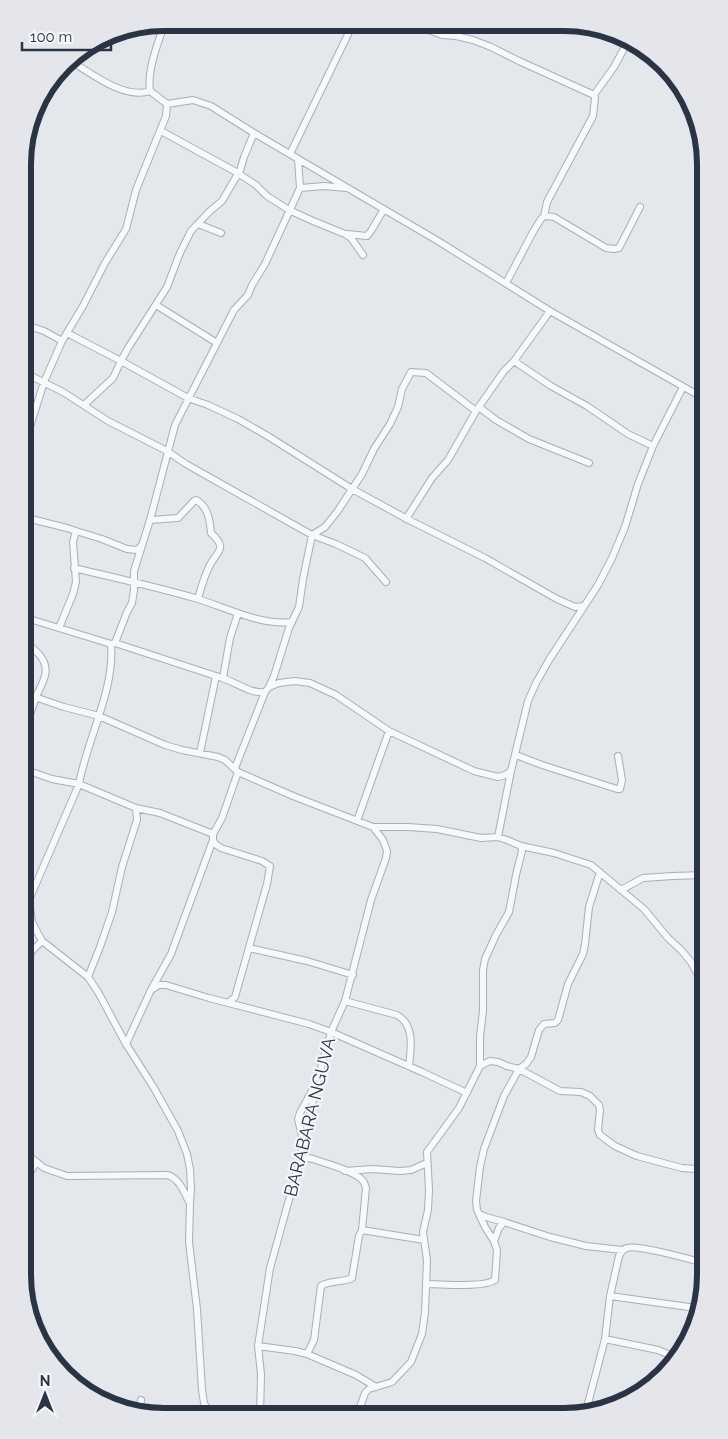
<svg xmlns="http://www.w3.org/2000/svg" width="728" height="1439" viewBox="0 0 728 1439" font-family="Raleway,sans-serif">
<rect width="100%" height="100%" fill="#e4e7ec"/>
<g fill="none" stroke-linecap="round" stroke-linejoin="round">
<defs>
<path id="street" d="M412,24l30,11 14,1 17,4 18,7 28,14 75,34 1,3 -2,18 -46,86 -3,14
M69,60c22,13 55,40 81,31
M594,95l20,-28 13,-24
M167,104l26,-4 18,6 43,27 184,108 112,70 155,88
M161,131l77,42
M254,133l-10,24 -5,17 17,11 11,11 22,14 24,11 32,13 6,4 12,17
M290,154l63,-130
M300,188l24,-2 22,2
M198,224l23,9
M347,234l20,2 4,-5 13,-22
M506,283l27,-51 8,-13 3,-3 10,1 52,31 8,1 5,-1 21,-41
M156,305l61,38
M23,324l21,7 18,10
M67,333l54,28 67,37 20,7 30,14 28,16 86,54 57,31 76,38 72,41 18,8 9,-1
M514,361l37,25 36,20 41,28 25,12
M23,372l40,20 45,29 59,30 19,13 126,71 24,9 29,14 21,24
M84,405l29,-27 8,-17 7,-13 39,-61 13,-34 11,-22 19,-20 12,-10 17,-29
M479,407l17,13 33,19 60,24
M23,449l21,-67 18,-41 21,-35 22,-43 21,-34 10,-39 30,-74 1,-12 -17,-13c-3,-21 8,-49 15,-68
M23,517l44,11 9,3 -3,11 3,40 -3,12 -14,34
M406,519l26,-41 16,-18 28,-49 28,-40 10,-10 36,-50
M150,520l28,-2 16,-17 2,-1c12,6 14,21 15,33 17,16 7,17 -1,32 -6,11 -9,23 -12,34
M76,531l26,8 25,10 10,1 4,-4
M74,568c42,10 83,19 124,31 29,9 64,27 94,23
M23,617l88,27c4,46 -24,95 -32,140l-50,116 3,22 10,19 46,36 10,15 28,52 28,44 24,43 9,23 3,15 1,19 -1,16 -1,38 8,67 5,81 2,13 6,12
M115,643l12,-31 5,-9 2,-13v-19l16,-51 25,-95 59,-115 14,-15 4,-10 13,-21 35,-76 -2,-29
M111,644l4,-1c36,12 71,23 107,35 14,4 28,16 43,14l4,-5 5,-11 15,-48 10,-21 4,-28 9,-44 13,-8 12,-15 25,-38 12,-25 16,-25 8,-17 4,-18 9,-17 15,1 50,38
M223,678l7,-40 8,-25
M269,687l10,-4 16,-2 15,2 26,12 53,36 85,40 24,6 7,-2 6,-4 17,-70 8,-18 13,-23 49,-75 14,-27 13,-31 13,-43 15,-38 30,-59
M23,693l41,14 35,9 66,29 17,5 36,7 7,3 13,12 55,24 80,31h35l29,2 44,9 17,-1 9,3 14,6 33,7 37,12 53,44 24,29 13,12 10,12 14,26
M23,738c4,-13 7,-25 12,-38 4,-13 16,-26 8,-40 -4,-8 -13,-14 -20,-19
M200,753l16,-77
M516,755l26,10 75,24h3l2,-9 -4,-24
M235,768l30,-76
M23,769l29,10 27,5 57,24 1,12 -15,47 -10,45 -12,35 -12,30
M136,808l24,5 53,21
M357,821l32,-90
M498,837l13,-66
M213,840l2,4 6,4 41,13 8,5 -3,18 -32,113 -7,6
M600,872l-11,35 -4,37 -2,10 -15,30 -10,36 -3,3 -11,1 -5,6 -8,27 -5,7 -7,5 -15,27 -20,53 -4,18 -4,34 1,9 2,4 7,3 18,5 46,15 36,9 36,4
M621,890l22,-12 30,-2 31,-1 1,-1
M249,948l58,13 46,14
M23,951h9l10,-10
M23,971l9,-20
M151,990l8,-5h7l43,13 100,26 22,8 91,40 45,21
M345,1001l52,14c18,10 14,33 12,51
M126,1044l25,-54 20,-36 42,-114v-6l9,-16 16,-46
M480,1066v-30l3,-25v-41l2,-11 11,-24 13,-23 7,-37 6,-24 -1,-5
M303,1140l-5,-21 2,-6 14,-26
M23,1151l21,17 23,8 101,-1c11,4 16,16 21,27
M300,1160l8,-2 5,1c14,5 36,10 47,19 3,2 5,6 6,10l-4,42 -3,6 -7,42c-10,5 -22,2 -31,8l-7,54 -7,14
M345,1171l27,-2 28,2 11,-1 16,-7
M23,1184l13,-21
M479,1214l6,13 9,14
M362,1230l62,10
M426,1284c17,0 57,4 69,-4l2,-30 -3,-9 5,-13 5,-6
M610,1296l86,12
M605,1339l53,11 19,8
M258,1346l37,5 12,3 49,21 20,12
M138,1412l3,-12
M584,1413l2,-2 19,-72 5,-43 9,-40c2,-4 4,-7 8,-8 11,-4 64,12 78,15
M260,1416l1,-42 -3,-28 12,-78 30,-108 17,-78 14,-50 14,-31 26,-101 15,-42 1,-7 -4,-11 -10,-13
M357,1416l8,-23 4,-4 23,-7 19,-20 11,-28 3,-22 2,-52 -4,-28 5,-22 1,-20 -2,-38 32,-44 21,-42 10,-5 8,1 9,4 12,3 41,22 21,1 9,4 9,9 1,5 -2,20 2,5 15,11 22,10 45,12 14,1 9,4"/>
</defs>
<use href="#street" stroke="#a9aeb7" stroke-width="8"/>
<use href="#street" stroke="#f7f8fa" stroke-width="6"/>
</g>
<g text-anchor="middle" stroke-width="4.5" stroke-linejoin="round" paint-order="stroke">
<g font-size="18" fill="#2b3445" stroke="#f4f6f9">
<text transform="translate(310 1117) rotate(-76)" y="6">BARABARA NGUVA</text>
</g>
</g>
<path d="M0 0H728V1439H0ZM164 31H564A133 133 0 0 1 697 164V1275A133 133 0 0 1 564 1408H164A133 133 0 0 1 31 1275V164A133 133 0 0 1 164 31Z" fill="#e4e6eb" fill-rule="evenodd"/>
<path fill="none" stroke="#2b3445" stroke-width="6" d="M164 31H564A133 133 0 0 1 697 164V1275A133 133 0 0 1 564 1408H164A133 133 0 0 1 31 1275V164A133 133 0 0 1 164 31Z"/>
<g transform="translate(45 1394)" stroke="#f4f6f9" stroke-width="4" paint-order="stroke">
<path d="M0-4L9 19L0 12L-9 19Z" fill="#2b3445"/>
<text y="-8" font-size="14" font-weight="bold" text-anchor="middle" fill="#2b3445">N</text>
</g>
<path d="M22 42v8h89v-8" fill="none" stroke="#2b3445" stroke-width="2.5"/>
<text x="30" y="42" font-size="15" fill="#2b3445" stroke="#f4f6f9" stroke-width="4" paint-order="stroke">100 m</text>
</svg>
